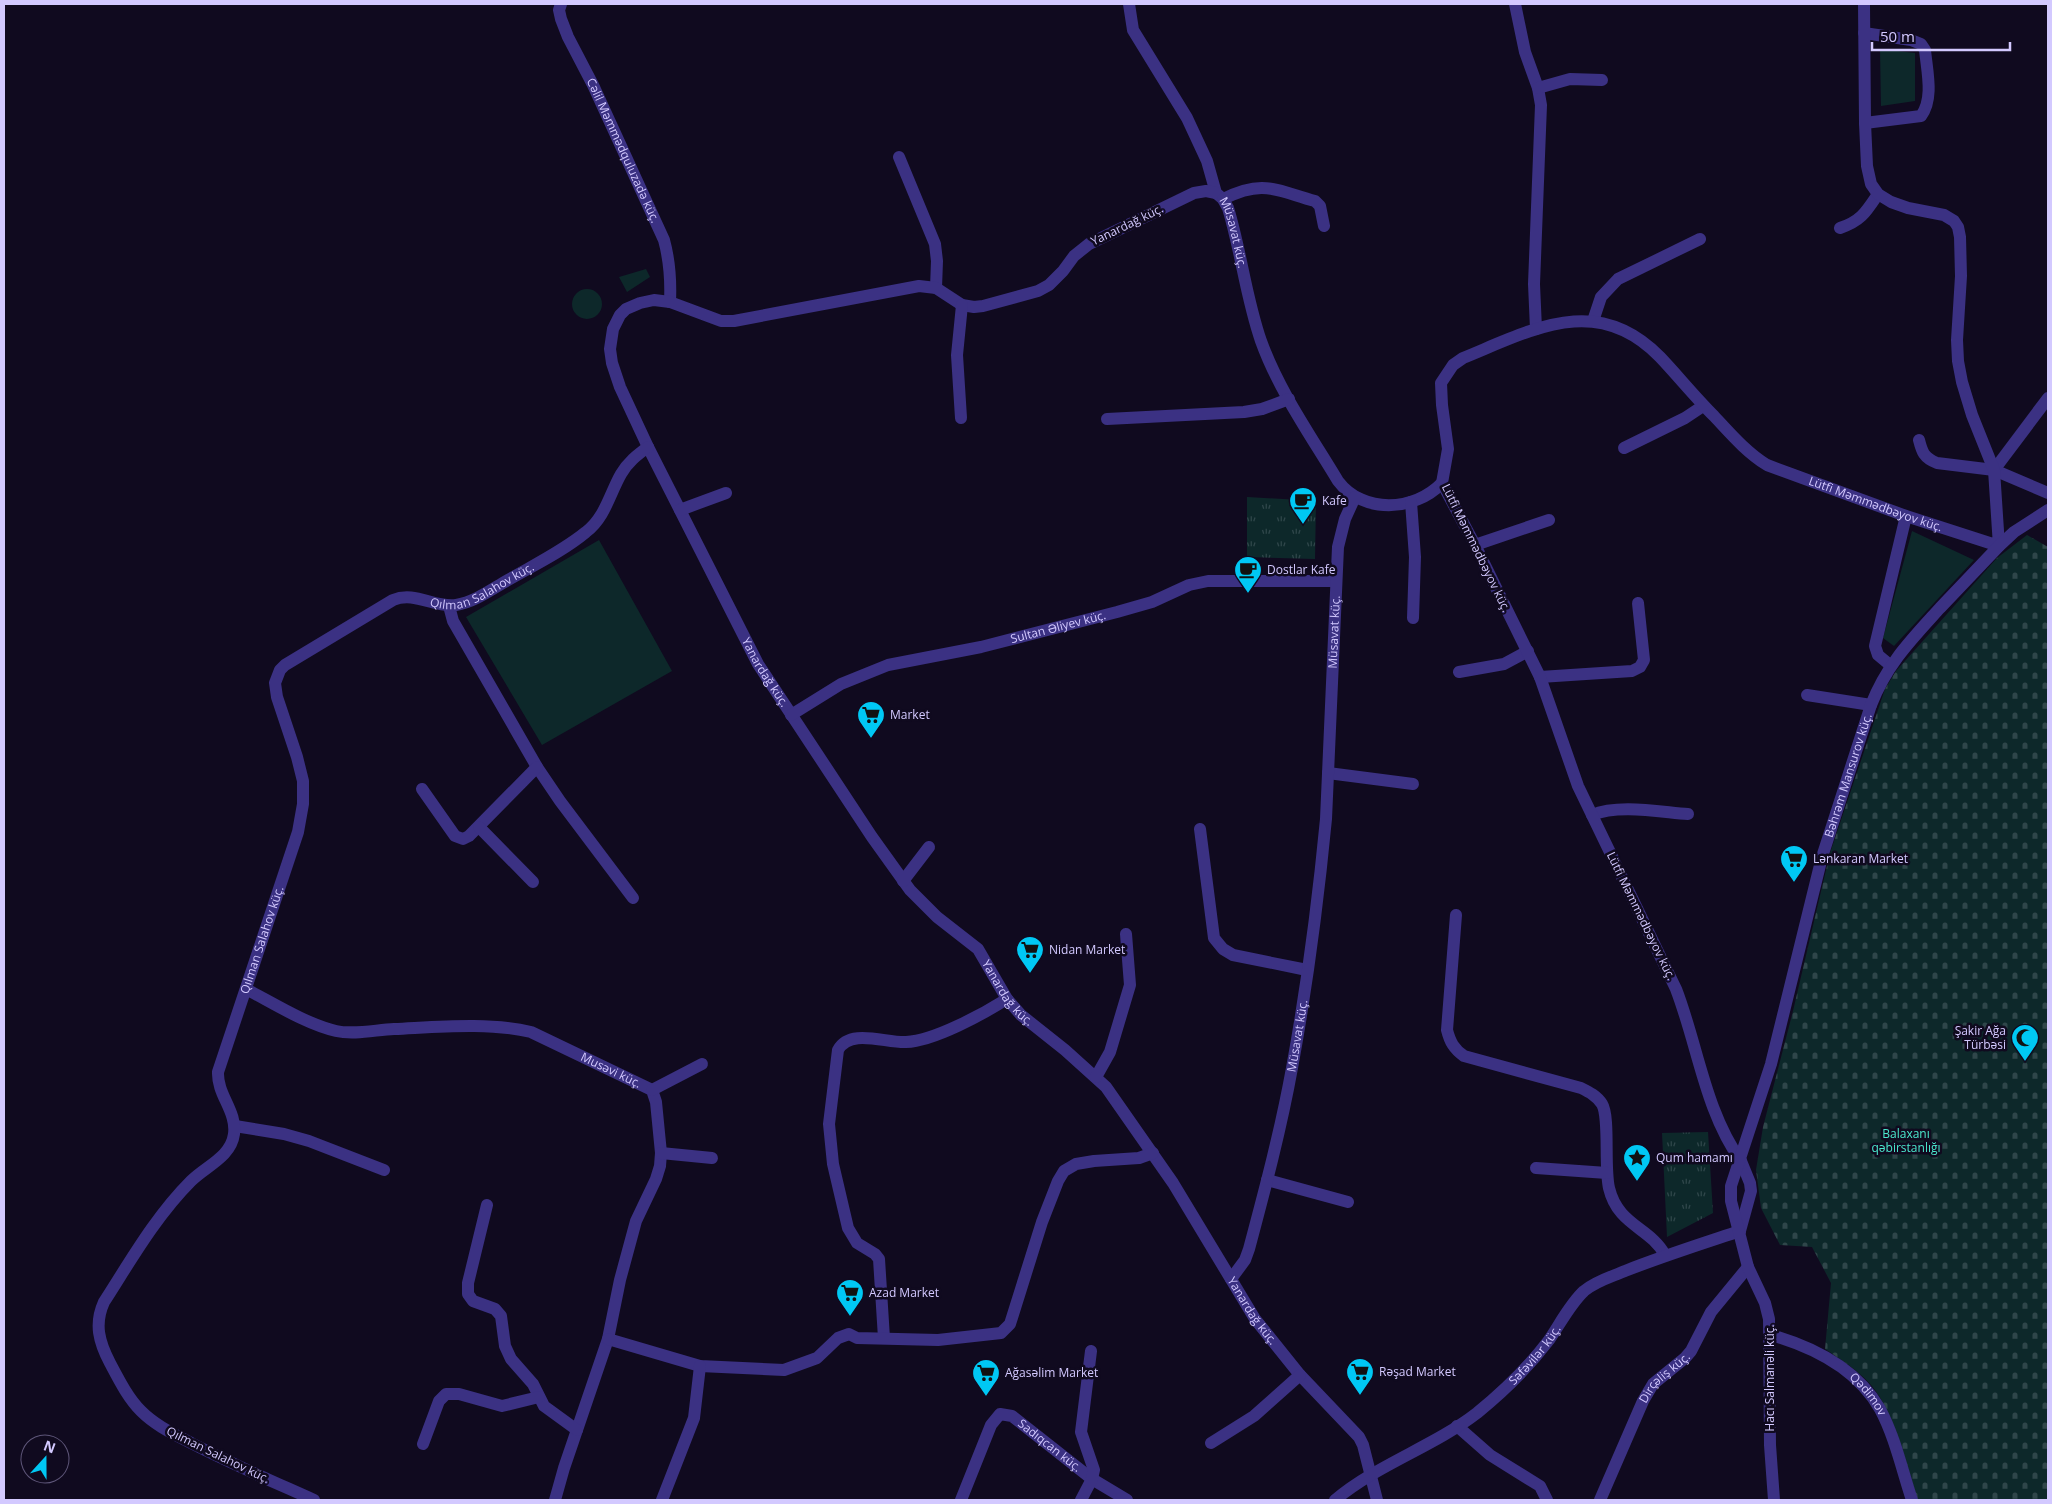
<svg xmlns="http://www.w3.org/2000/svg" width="2052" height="1504" viewBox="0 0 2052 1504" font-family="'Open Sans',sans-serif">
<defs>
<pattern id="cemetery-stones" width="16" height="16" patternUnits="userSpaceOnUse" patternTransform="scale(1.25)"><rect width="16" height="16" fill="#0d282a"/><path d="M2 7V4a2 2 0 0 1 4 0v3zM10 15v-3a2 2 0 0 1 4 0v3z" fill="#2f464a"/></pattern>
<pattern id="park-tufts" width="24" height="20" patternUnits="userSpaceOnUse" patternTransform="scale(1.25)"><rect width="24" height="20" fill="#0d282a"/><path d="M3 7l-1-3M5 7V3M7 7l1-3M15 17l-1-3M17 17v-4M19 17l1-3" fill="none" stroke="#2f464a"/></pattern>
</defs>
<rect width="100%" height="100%" fill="#100a1f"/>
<path fill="#0d282a" d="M1880,49l35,4v48l-34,5z
M646,269l4,8 -23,15 -8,-15z
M572 304a15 15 0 1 1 30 0a15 15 0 1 1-30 0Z
M1912,531l62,29 -80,86 -11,-8z
M599,540l73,131 -130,74 -76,-128z"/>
<path fill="url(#cemetery-stones)" d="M2027,535l21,12v953h-130c-12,-36 -22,-85 -47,-115 -12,-14 -31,-26 -46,-36l6,-66 -19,-36 -32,-2 -19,-37 -5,-38 7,-43 30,-116 37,-158 55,-164 11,-18 101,-113z"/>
<path fill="url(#park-tufts)" d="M1247,497l69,4 -1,58 -68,-2z
M1708,1132l5,81 -46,24 -5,-104z"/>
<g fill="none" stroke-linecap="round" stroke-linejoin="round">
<g stroke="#3b3183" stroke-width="12">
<path id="s1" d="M561,4l-2,6 2,9 7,18 25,48 71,155c6,22 7,40 6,62"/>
<path id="s2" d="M1129,4l4,26 54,88 20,43 9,32 7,6 5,9c13,43 18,90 33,133 18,50 50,95 77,140 25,33 76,31 104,2"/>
<path d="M1515,4l10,48 13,36 3,17 -7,179 2,45"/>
<path d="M1864,33l47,7 10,4 4,6c2,21 9,49 -4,66l-56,7"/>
<path d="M1538,88l32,-9 32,1"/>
<path d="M899,157l36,87 2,17 -1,27"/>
<path id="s3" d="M1216,193l-10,-2 -12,2 -105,51 -15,12 -11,15 -14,14 -11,6 -55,15 -9,1 -12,-2 -26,-17 -17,-2 -185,35h-13l-51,-19 -16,-2 -14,3 -14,6 -6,6 -7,14 -3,20 2,14 8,24 28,60 110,217 114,173 38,53 27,27 41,32 29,50 14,16 44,35 41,37 67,96 82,136 45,56 59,62 4,8 14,55"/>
<path d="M1223,199c40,-20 52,-9 92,2l5,5 4,20"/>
<path d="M1840,228c21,-7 26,-16 38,-34"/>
<path d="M1593,321l8,-24 17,-18 82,-40"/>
<path d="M961,418l-4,-63 5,-50"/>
<path d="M1107,419l137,-7 18,-3 27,-10"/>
<path d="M1919,440c3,12 5,18 18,23l57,7 54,23"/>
<path d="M1624,448l61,-30 18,-12"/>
<path d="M1994,470l54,-72"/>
<path d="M1411,502l4,55 -2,61"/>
<path d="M680,510l46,-17"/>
<path d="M1475,545l74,-25"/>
<path d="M449,606l4,15 84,146 23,34 73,97"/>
<path d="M1890,665l-12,-10 -3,-9 31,-130"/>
<path d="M1459,672l45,-8 24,-13"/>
<path d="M1540,677l92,-6 8,-4 4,-7 -6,-57"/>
<path d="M1807,695l64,10"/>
<path id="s4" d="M791,715l50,-31 47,-19 93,-18 136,-35 35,-10 37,-17 19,-4h127"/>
<path d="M1328,773l85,11"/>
<path d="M422,789l33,47 8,3 6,-3 68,-69"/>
<path d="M1592,815c26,-11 68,-3 96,-1"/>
<path d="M479,827l54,55"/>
<path d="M1200,829l14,109 9,11 10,6 74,15"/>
<path d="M903,881l26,-34"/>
<path d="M1456,915l-9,115c3,12 7,19 17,26l117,32c8,4 16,8 21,16 8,13 2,63 7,84 9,38 41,39 56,67"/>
<path id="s5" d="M246,989c27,14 60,35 90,42 18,4 39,-1 58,-2 44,-2 95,-7 137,3l121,58 4,12 5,51 -1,13 -4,13 -20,42 -16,59 -12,59 -44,129 -9,32"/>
<path d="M1096,1077l14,-25 20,-67 -4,-51"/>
<path d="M652,1090l50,-26"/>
<path d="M235,1126l49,8 25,7 75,29"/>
<path d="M661,1153l51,5"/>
<path id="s6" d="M1741,1161c-36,-50 -43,-115 -65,-172l-98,-203 -38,-109 -65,-132 -33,-62 6,-34 -6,-44 -1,-22 12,-18 10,-7c69,-28 134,-66 197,-1 18,19 35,40 54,59 16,17 32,36 53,49l139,51 93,30 -5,-76 -22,-55 -10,-33 -4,-21 -1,-21 4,-64 -1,-39 -2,-10 -4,-6 -10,-6 -36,-7 -17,-6 -13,-8 -7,-10 -4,-18 -2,-43 -1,-119"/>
<path d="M1536,1168l71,5"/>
<path d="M1267,1180l81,22"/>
<path d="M487,1205l-19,78v11l5,7 22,8 6,7 4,30 6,13 22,25 11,22 33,24"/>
<path id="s7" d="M1231,1279l14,-19 4,-11c16,-60 32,-120 43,-181 15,-82 26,-166 34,-249l12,-272 7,-28 10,-22"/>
<path id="s8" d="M1771,1335c42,12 86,34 109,74 15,28 22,61 32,91"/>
<path d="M884,1338l-5,-79 -4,-5 -18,-11 -9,-15 -15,-64 -4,-40 9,-74c12,-22 47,-7 68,-8 28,-1 77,-28 101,-43"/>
<path d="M608,1339l92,27 84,4 33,-12 21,-20 11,-4 8,4 81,2 63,-7 9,-9 32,-102 16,-41 6,-10 12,-7 18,-3 45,-3 14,-5"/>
<path d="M1457,1426l33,29 50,31 7,14"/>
<path d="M1211,1443l43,-27 46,-41"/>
<path d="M423,1444l16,-43 7,-7h13l43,12 37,-9"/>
<path id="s9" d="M314,1500c-40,-18 -82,-36 -121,-56 -19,-10 -37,-18 -52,-33 -13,-13 -22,-31 -31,-48 -11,-21 -16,-39 -6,-61 27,-42 52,-86 87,-121 15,-15 40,-24 43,-47 3,-23 -17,-39 -16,-62l80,-240 5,-28v-23l-6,-24 -20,-60 -2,-14 5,-13 5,-5 108,-65c22,-9 41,8 63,5 19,-3 36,-16 52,-25 26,-15 55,-29 78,-48 19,-14 24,-39 35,-58 7,-12 16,-19 27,-27"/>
<path d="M662,1500l32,-82 6,-52"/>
<path id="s10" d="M961,1500l30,-75 9,-11 12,2 80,63 35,21"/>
<path d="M1081,1500l11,-21 2,-9 -13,-38 10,-81"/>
<path id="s11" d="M1335,1500c43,-36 98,-53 142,-87 27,-22 51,-45 72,-73 11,-16 21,-36 35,-49 12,-10 27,-14 41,-20 38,-15 76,-27 115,-40"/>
<path id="s12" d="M1600,1500l43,-99 10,-17 32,-26 6,-7 20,-39 37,-45"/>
</g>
<g stroke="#3b3183" stroke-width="12">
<path d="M1740,1231l11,-40 -1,-8 -9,-22"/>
<path id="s13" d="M1774,1500l-4,-55 -1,-126 -4,-16 -17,-36 -17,-66v-15l40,-122 51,-207 49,-152c16,-41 40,-65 69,-97 20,-21 39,-41 59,-62l15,-14 34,-22"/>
</g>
</g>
<defs>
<symbol id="cafe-pin" viewBox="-11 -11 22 30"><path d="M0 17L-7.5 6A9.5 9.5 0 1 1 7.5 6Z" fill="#00c8f4" stroke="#100a1f"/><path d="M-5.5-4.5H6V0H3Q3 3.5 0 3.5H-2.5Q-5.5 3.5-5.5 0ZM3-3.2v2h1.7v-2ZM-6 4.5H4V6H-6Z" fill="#111"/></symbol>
<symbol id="supermarket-pin" viewBox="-11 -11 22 30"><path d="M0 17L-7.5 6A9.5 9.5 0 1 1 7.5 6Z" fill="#00c8f4" stroke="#100a1f"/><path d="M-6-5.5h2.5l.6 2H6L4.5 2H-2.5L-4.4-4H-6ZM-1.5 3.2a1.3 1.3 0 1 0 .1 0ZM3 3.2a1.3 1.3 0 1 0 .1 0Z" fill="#111"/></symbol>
<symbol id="mosque-pin" viewBox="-11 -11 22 30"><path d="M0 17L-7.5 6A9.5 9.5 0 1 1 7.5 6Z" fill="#00c8f4" stroke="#100a1f"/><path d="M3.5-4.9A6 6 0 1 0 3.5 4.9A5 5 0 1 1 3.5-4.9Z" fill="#111"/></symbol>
<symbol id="sight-pin" viewBox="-11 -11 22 30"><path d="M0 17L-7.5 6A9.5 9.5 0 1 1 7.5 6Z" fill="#00c8f4" stroke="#100a1f"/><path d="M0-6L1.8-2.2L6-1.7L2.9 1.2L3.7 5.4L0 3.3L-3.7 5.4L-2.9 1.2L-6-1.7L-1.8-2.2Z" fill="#111"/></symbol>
</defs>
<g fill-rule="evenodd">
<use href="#cafe-pin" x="1287" y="485" width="32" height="43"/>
<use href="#cafe-pin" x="1232" y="554" width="32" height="43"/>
<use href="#supermarket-pin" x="855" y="699" width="32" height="43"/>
<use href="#supermarket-pin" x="1778" y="843" width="32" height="43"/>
<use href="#supermarket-pin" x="1014" y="934" width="32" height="43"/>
<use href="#mosque-pin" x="2009" y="1022" width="32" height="43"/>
<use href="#sight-pin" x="1621" y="1142" width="32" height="43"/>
<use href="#supermarket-pin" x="834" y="1277" width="32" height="43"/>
<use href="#supermarket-pin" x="1344" y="1356" width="32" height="43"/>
<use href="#supermarket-pin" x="970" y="1357" width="32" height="43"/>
</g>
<g text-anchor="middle" stroke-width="5" stroke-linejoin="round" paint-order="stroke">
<g font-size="12" fill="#d3c9ff" stroke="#100a1f">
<text dy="4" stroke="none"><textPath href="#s1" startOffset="161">Cəlil Məmmədquluzadə küç.</textPath></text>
<text transform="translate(1127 225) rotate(-26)" y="4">Yanardağ küç.</text>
<text dy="4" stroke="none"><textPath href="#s2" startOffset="255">Müsavat küç.</textPath></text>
<text dy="4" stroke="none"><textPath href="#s6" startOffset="1359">Lütfi Məmmədbəyov küç.</textPath></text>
<text transform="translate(1476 548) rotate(64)" y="4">Lütfi Məmmədbəyov küç.</text>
<text dy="4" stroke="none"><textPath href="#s9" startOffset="1244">Qılman Salahov küç.</textPath></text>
<text dy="4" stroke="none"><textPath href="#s4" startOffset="284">Sultan Əliyev küç.</textPath></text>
<text dy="4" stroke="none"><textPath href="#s7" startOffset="660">Müsavat küç.</textPath></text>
<text dy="4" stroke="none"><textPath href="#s3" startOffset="1041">Yanardağ küç.</textPath></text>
<text dy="4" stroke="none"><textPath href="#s13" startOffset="748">Bəhrəm Mansurov küç.</textPath></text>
<text transform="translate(1641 916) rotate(64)" y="4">Lütfi Məmmədbəyov küç.</text>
<text dy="4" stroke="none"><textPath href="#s9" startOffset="735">Qılman Salahov küç.</textPath></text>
<text dy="4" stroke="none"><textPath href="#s3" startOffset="1446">Yanardağ küç.</textPath></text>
<text dy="4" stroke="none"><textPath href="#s7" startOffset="254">Müsavat küç.</textPath></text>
<text dy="4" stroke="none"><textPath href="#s5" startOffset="384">Musəvi küç.</textPath></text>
<text dy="4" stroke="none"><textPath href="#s3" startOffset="1851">Yanardağ küç.</textPath></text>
<text dy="4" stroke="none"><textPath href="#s11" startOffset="249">Səfəvilər küç.</textPath></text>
<text transform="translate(1770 1378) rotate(-90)" y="4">Hacı Salmanəli küç.</text>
<text dy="4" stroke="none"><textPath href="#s12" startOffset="140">Dirçəliş küç.</textPath></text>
<text dy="4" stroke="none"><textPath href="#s8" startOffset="116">Qədimov</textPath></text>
<text dy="4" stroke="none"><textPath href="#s10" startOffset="155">Sadıqcan küç.</textPath></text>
<text transform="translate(218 1455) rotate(26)" y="4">Qılman Salahov küç.</text>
</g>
<g font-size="12" fill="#d3c9ff" stroke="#100a1f" text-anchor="start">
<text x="1322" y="505">Kafe</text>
<text x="1267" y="574">Dostlar Kafe</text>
<text x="890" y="719">Market</text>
<text x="1813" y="863">Lənkaran Market</text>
<text x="1049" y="954">Nidan Market</text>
<text x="2006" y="1035" text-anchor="end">Şakir Ağa<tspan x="2006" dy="14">Türbəsi</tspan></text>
<text x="1656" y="1162">Qum hamamı</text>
<text x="869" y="1297">Azad Market</text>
<text x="1379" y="1376">Rəşad Market</text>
<text x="1005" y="1377">Ağasəlim Market</text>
</g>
<g font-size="12" fill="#4be9ce" stroke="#100a1f">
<text x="1906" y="1138">Balaxanı<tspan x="1906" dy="14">qəbirstanlığı</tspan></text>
</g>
</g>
<rect width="2052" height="1504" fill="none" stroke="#d3c9ff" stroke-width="10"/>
<g transform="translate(45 1459) rotate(21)"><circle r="24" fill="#100a1f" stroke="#5e5679"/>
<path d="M0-4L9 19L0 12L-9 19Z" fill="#00c8f4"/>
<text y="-8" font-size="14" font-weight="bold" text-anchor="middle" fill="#d3c9ff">N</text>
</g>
<path d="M1872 42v8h138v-8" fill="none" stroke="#d3c9ff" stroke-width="2.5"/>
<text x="1880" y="42" font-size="15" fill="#d3c9ff" stroke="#100a1f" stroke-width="4" paint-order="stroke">50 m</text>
</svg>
